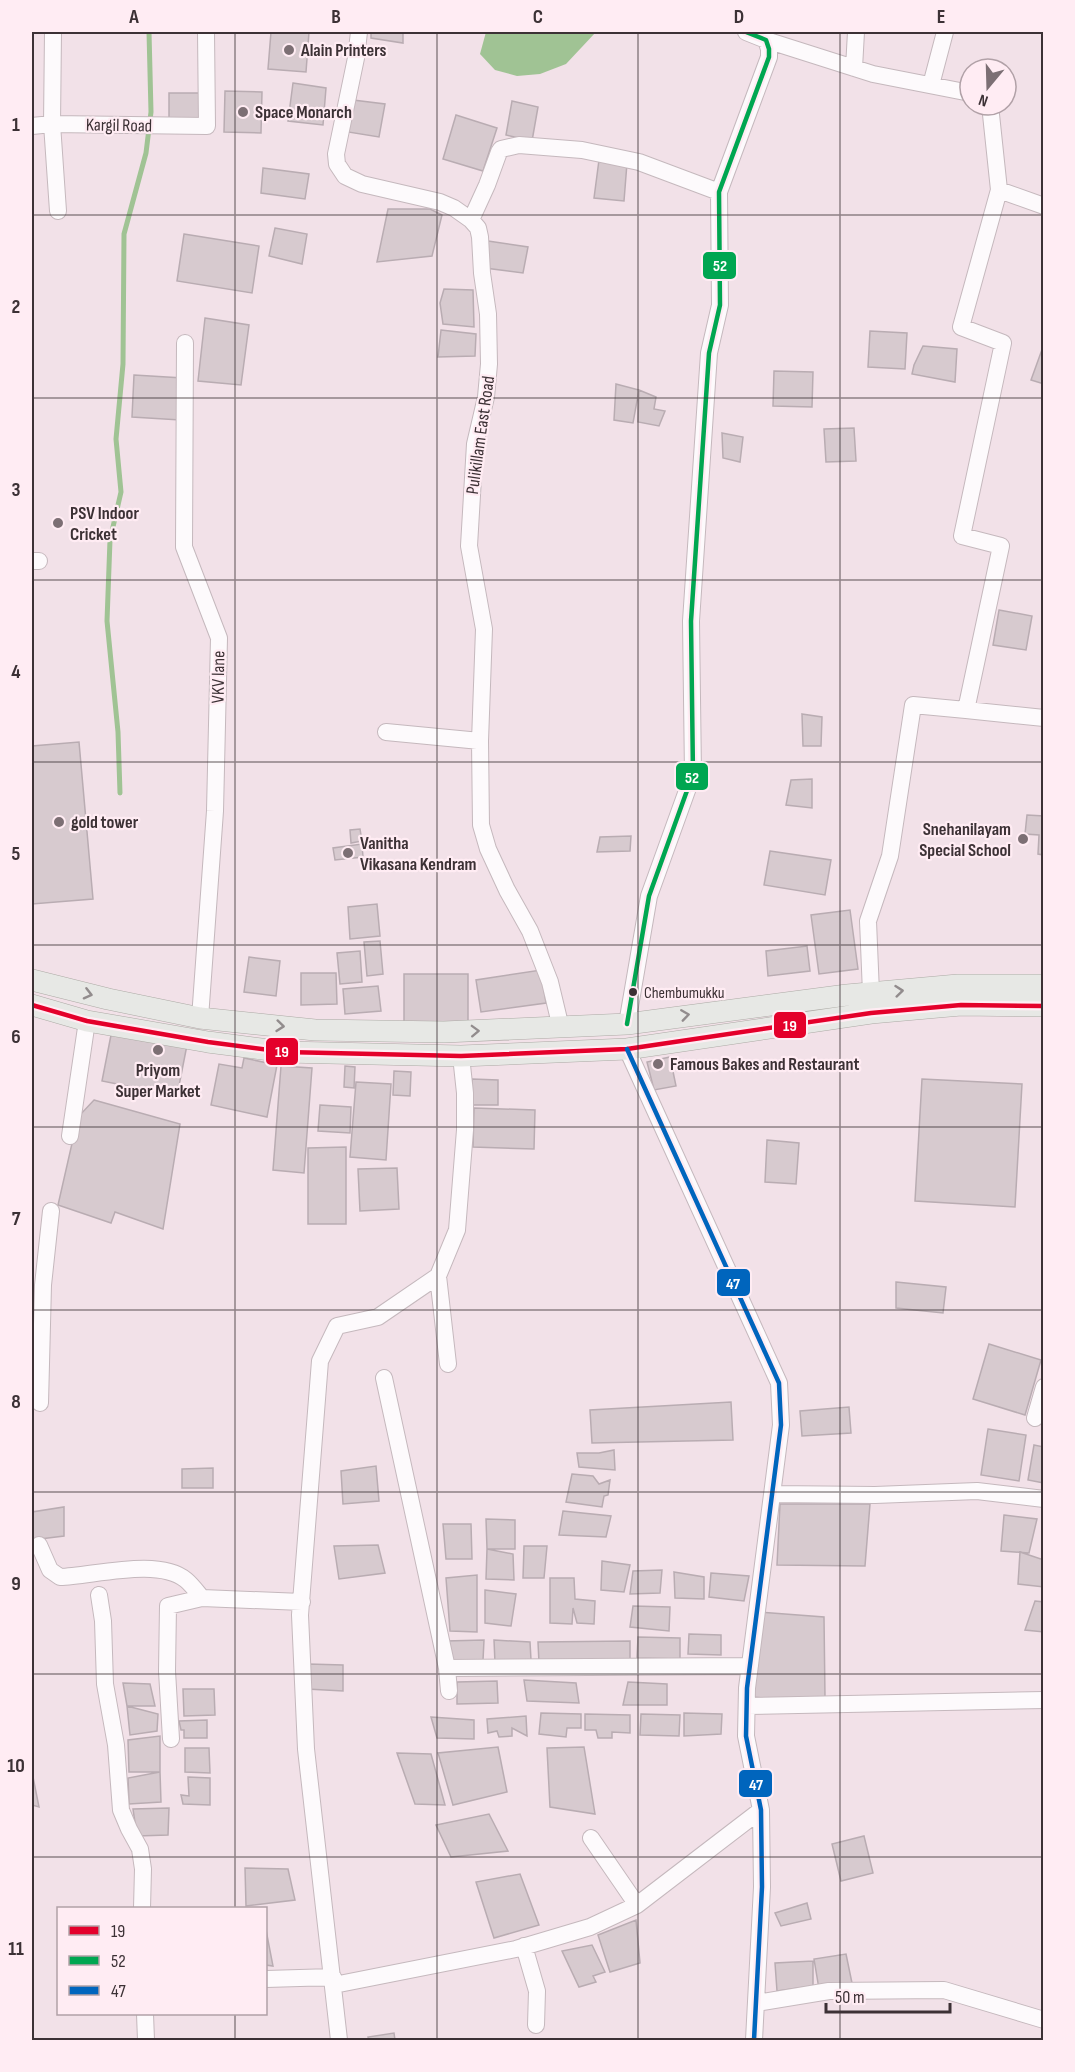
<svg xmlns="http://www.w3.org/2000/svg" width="1075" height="2072" viewBox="0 0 1075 2072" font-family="'Sofia Sans Condensed',sans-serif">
<rect width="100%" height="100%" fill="#f2e1e8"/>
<path fill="#a0c394" d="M486,32h110l-30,32 -26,10 -23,2 -22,-6 -15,-16z"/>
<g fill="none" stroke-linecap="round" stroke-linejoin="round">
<path stroke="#a0c394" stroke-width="5" d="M120,793l-2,-61 -11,-111 3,-81 11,-48 -5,-53 7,-75 1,-130 22,-81 5,-41 -2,-80"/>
</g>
<path fill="#d7cacf" stroke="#b9acb2" stroke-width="1.5" d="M271,32h38l-3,40 -38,-3z
M371,32h32v11l-32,-5z
M293,83l33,5 -3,37 -35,-4z
M225,91l37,1 -1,41 -37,-1z
M169,93h34v25h-34z
M353,100l32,4 -6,33 -31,-5z
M512,101l26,6 -6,34 -26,-6z
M456,115l41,13 -14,43 -40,-12z
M599,160l28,3 -3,38 -30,-3z
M263,168l46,6 -4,25 -44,-6z
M388,209h42l12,6 -10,41 -55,6z
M275,228l32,6 -5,30 -33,-8z
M184,234l75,12 -7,47 -75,-12z
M488,241l40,6 -5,26 -38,-5z
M444,289l29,1 1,37 -31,-3 -3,-21z
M205,318l44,7 -8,60 -43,-4z
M441,330l35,4 -1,22 -37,1z
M870,331l37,2 -2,36 -37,-2z
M1044,344v40l-13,-4z
M923,346l34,3 -2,33 -43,-8 2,-9z
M774,371l39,1 -1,35 -39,-1z
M134,375l49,3 -3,42 -48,-3z
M616,384l23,6 -6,33 -19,-3z
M639,390l17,7 -2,12 11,2 -6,15 -21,-4z
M854,428l2,33 -30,1 -2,-33z
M722,433l21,4 -3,25 -17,-4z
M999,610l33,6 -6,34 -33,-5z
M802,714l20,3 -1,29h-18z
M79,742l14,157 -61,5v-158z
M812,779v29l-26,-3 5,-25z
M1027,815l17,1v39l-6,-1 1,-19 -14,-1z
M360,829l2,12 -11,2 -1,-13z
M631,836l-1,15 -33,1 3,-15z
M362,844l1,13 -28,3 -2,-12z
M770,851l61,9 -6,35 -61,-10z
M377,904l3,32 -30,3 -2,-32z
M850,910l8,59 -39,5 -8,-59z
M380,941l3,33 -16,2 -3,-34z
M807,946l3,25 -42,5 -2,-25z
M360,951l2,31 -22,2 -3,-31z
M249,957l31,4 -4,35 -32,-4z
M541,970l5,33 -65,9 -5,-32z
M301,973h35l1,31 -36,1z
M404,974h64v48h-64z
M378,986l3,25 -36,3 -2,-25z
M112,1030l75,15 -10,51 -75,-15z
M670,1057l6,29 -22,4 -7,-28z
M244,1058l33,7 -10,52 -56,-12 8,-41 23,4z
M281,1066l31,2 -8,105 -31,-3z
M345,1066l10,1 -1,21 -10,-1z
M394,1071l17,1 -1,24 -17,-1z
M472,1079l26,1v25h-26z
M922,1079l100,5 -7,123 -100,-6z
M356,1082l35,2 -5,76 -36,-3z
M94,1100l86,24 -17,105 -48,-17 -4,11 -53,-18 20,-88z
M320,1105l31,2 -1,26 -32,-2z
M474,1108l61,2 -1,39 -61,-2z
M767,1140l32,3 -3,41 -31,-2z
M346,1147v77h-38v-76z
M397,1168l2,41 -39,2 -2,-42z
M896,1282l50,5 -3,26 -47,-5z
M989,1344l52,16 -16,55 -52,-16z
M731,1402l2,38 -141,3 -2,-33z
M849,1407l2,26 -49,3 -2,-25z
M988,1429l38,6 -7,46 -38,-6z
M1034,1445l10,2v36l-16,-3z
M614,1450l1,20 -36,-3 -2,-14h22z
M376,1466l3,35 -36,3 -2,-33z
M213,1468v20h-31v-19z
M572,1474l21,2 6,8 11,-4 -2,15 -4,1 -2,11 -36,-5z
M780,1504h90l-5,62 -88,-1z
M64,1507v29l-32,4v-28z
M563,1511l48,5 -5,21 -47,-2z
M1004,1515l33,4 -8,34 -28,-2z
M486,1519l29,1v29h-28z
M443,1524h28l1,35h-26z
M378,1545l7,28 -46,6 -5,-33z
M524,1546h23l-3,32h-21z
M487,1549l26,5 1,26 -28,-1z
M1020,1552l24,8v27l-26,-3z
M602,1561l28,4 -6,27 -23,-2z
M662,1570l-2,23 -30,1 3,-23z
M674,1572l30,5v22l-29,-1z
M711,1573l38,3 -5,25 -35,-4z
M477,1575v57l-27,-1 -4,-53z
M550,1578h24l1,21 20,2 -1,23 -17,-1 -4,-15 -1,16 -22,-1z
M485,1590l31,4 -5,32 -26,-3z
M1035,1601l9,1v30l-19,-2z
M633,1606l37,1 -1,24 -39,-4z
M760,1612l64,5 1,81 -46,1 -28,-2z
M689,1634l32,1v20l-33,-1z
M638,1637l42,1v21l-43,-1z
M484,1640l-1,20 -33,2 -4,-21z
M494,1640l36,2 1,18 -36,3z
M630,1641v21l-91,1 -1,-21z
M308,1664l35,1v26l-36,-2z
M524,1680l52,3 3,20 -52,-2z
M497,1681l1,22 -41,1v-22z
M628,1682l39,2v21h-44z
M123,1683l27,1 5,22h-28z
M183,1689h31l1,26 -31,1z
M127,1706l31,8 -1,17 -27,4z
M541,1713l40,1v14h-14l-1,9 -27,-3z
M684,1713l38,1 -1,20 -37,2z
M585,1714l45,1v18l-18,-1v6h-14l-2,-8h-11z
M641,1714l39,1 -1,21 -39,-1z
M526,1716l1,20 -15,-8v8l-13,1 -2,-6 -9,2 -1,-14z
M431,1717l43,3v19l-37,-1z
M207,1720v18h-23v-8h-3l-2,-9z
M160,1736v36h-31l-1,-32z
M498,1747l9,45 -54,13 -15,-52z
M584,1747l11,67 -45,-7 -3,-59z
M185,1748h24l1,25 -25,-1z
M397,1753l34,1 14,51 -30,-1z
M160,1772l1,30 -32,2 -1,-26z
M32,1777h1l6,30 -7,-2z
M188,1777l22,1v27l-27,-1 -2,-9 8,1z
M169,1808l-1,27 -31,1 -4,-27z
M489,1814l19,37 -57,6 -15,-32z
M864,1836l9,37 -32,8 -9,-37z
M245,1868l43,1 7,31 -49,6z
M520,1874l19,51 -45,13 -18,-56z
M807,1903l4,16 -30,7 -6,-13z
M636,1920l4,43 -30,9 -12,-37z
M266,1930l7,36 -7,-1z
M592,1945l13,27 -12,4 3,6 -17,5 -17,-36z
M846,1954l6,29 -33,6 -5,-30z
M813,1961v25l-36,5 -2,-28z
M394,2033l1,7h-26l-1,-3z"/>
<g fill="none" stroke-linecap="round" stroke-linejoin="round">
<defs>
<path id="minor" d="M53,32l-1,92 6,87
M359,32l-3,26 -20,96 1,10 8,12 17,8 78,18 14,6 17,12 7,8 2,9 2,36 6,41 1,50 -3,33 -11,47 -6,102 15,83 -4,112 1,84 7,24 19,41 23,41 20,51 11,46
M766,40l107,34 97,19
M854,68l2,-36
M931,85l14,-53
M990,105l9,85 45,16
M32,126l20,-2 155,2 -1,-94
M999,190l-38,137 42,16 -41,193 39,10 -35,164 78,8
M471,220l16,-35 12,-33 2,-3 18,-4 63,5 57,12 80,30
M185,343l-1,204 35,91 -4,173 -15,207
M32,561h7
M386,732l94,9
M871,993l-3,-72 22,-65 23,-151 53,5
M627,1024l22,-128 44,-122 -2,-153 18,-268 11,-48 -1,-113 50,-135v-8l-3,-9 -20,-8
M627,1049l152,334 2,42 -34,263 -1,48 15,74 1,77 -8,153
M70,1136l17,-115
M438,1276l10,88
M384,1378l63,290 2,23
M40,1403l3,-118 8,-74
M1035,1418l9,-31
M772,1494l103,1 102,-4 67,8
M39,1545l11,25 10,7c33,-1 99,-20 126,3 6,5 11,12 16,18
M99,1595l4,26 2,63 11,61 5,65 8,19 11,20 3,20 -1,39
M447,1668l303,-2
M747,1706l297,-6
M171,1739l-4,-68 1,-65 34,-8 100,4
M591,1838l46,67
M524,1946l13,45 -1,34
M266,1979l67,-2
M334,1985l182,-36 74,-22 47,-22 124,-95
M757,2003l72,-12 115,-1 100,30
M145,2014l1,26
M339,2040l-33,-291 -6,-134 20,-254 17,-35 41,-9 60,-41 19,-46 8,-100v-37l-4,-37"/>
<path id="major" d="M32,980l76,19 92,19 115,12 129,2 183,-8 220,-29 111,-10h86
M32,1005l55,16 121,21 77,10 176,4 166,-7 244,-36 90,-8 83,1"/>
</defs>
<use href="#minor" stroke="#c5b8bd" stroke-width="18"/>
<use href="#major" stroke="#acaaa5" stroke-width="22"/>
<use href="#minor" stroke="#fdfafc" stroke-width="16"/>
<use href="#major" stroke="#e7e8e5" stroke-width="21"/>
<defs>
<path id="bus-1" d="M32,1005l55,16 121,21 77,10 176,4 166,-7 244,-36 90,-8 83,1"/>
<path id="bus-2" d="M627,1024l22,-128 44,-122 -2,-153 18,-268 11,-48 -1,-113 50,-135v-8l-3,-9 -20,-8"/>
<path id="bus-3" d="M627,1049l152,334 2,42 -34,263 -1,48 15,74 1,77 -8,153"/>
</defs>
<use href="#bus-1" stroke="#ffecf3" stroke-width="9"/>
<use href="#bus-2" stroke="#ffecf3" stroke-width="9"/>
<use href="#bus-3" stroke="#ffecf3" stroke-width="9"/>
<use href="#bus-1" stroke="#e4002b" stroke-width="4.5"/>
<use href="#bus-2" stroke="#00a651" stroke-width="4.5"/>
<use href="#bus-3" stroke="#0065bd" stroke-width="4.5"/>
</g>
<defs><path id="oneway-chevron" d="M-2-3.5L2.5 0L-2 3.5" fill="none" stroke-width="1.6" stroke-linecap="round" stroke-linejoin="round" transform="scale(1.5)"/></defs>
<g stroke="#928c8d">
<use href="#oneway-chevron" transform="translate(899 991) rotate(-6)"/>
<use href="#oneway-chevron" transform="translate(88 994) rotate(14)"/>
<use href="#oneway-chevron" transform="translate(685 1015) rotate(-8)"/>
<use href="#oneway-chevron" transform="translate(280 1026) rotate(6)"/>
<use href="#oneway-chevron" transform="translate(475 1031) rotate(-2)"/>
</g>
<path fill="none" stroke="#3c3135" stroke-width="1.5" stroke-opacity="0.55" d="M235,32v1876M437,32v2008M638,32v2008M840,32v2008M32,215h1012M32,398h1012M32,580h1012M32,762h1012M32,945h1012M32,1127h1012M32,1310h1012M32,1492h1012M32,1674h1012M32,1857h1012M235,2014v26"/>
<g fill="#7c6f74" stroke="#ffecf3" stroke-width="2">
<circle cx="289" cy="50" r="6"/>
<circle cx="243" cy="112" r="6"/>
<circle cx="58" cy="523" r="6"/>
<circle cx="59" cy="822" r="6"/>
<circle cx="1023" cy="839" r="6"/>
<circle cx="348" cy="853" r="6"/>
<circle cx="158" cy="1050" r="6"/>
<circle cx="658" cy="1064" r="6"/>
</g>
<circle fill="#3c3135" stroke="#ffecf3" stroke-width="2" cx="633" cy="992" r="5"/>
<g text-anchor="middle" stroke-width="4.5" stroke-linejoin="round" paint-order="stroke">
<g font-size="16" fill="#3c3135" stroke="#ffecf3" text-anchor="start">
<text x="644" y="998">Chembumukku</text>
</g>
<g font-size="18" font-weight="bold" fill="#3c3135" stroke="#ffecf3" text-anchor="start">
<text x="301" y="56">Alain Printers</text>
<text x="255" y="118">Space Monarch</text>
<text x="70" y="519">PSV Indoor<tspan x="70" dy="21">Cricket</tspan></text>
<text x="71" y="828">gold tower</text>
<text x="1011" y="835" text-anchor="end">Snehanilayam<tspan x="1011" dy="21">Special School</tspan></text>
<text x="360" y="849">Vanitha<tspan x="360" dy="21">Vikasana Kendram</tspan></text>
<text x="670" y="1070">Famous Bakes and Restaurant</text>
<text x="158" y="1076" text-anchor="middle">Priyom<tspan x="158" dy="21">Super Market</tspan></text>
</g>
<g font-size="18" fill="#3c3135" stroke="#ffecf3">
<text transform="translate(119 125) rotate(1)" y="6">Kargil Road</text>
<text transform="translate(480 435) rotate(-82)" y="6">Pulikillam East Road</text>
<text transform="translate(218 677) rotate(-89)" y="6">VKV lane</text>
</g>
</g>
<g stroke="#ffecf3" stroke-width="2">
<rect x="702" y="251" width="35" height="29" rx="6" fill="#00a651"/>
<rect x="675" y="762" width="34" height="29" rx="6" fill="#00a651"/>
<rect x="773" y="1011" width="34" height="28" rx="6" fill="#e4002b"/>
<rect x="265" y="1037" width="34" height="29" rx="6" fill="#e4002b"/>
<rect x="716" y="1268" width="35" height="29" rx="6" fill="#0065bd"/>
<rect x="738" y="1769" width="35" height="29" rx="6" fill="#0065bd"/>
</g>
<g font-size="16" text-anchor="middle" font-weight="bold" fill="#fff">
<text x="720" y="271">52</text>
<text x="692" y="783">52</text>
<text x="790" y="1031">19</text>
<text x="282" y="1057">19</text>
<text x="733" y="1289">47</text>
<text x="756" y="1790">47</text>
</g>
<rect width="1075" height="2072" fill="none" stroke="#ffecf3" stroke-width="66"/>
<rect x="57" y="1907" width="210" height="108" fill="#ffecf3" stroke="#b1a1a7" stroke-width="1.5"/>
<rect x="69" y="1926" width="30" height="9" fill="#e4002b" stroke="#b1a1a7" stroke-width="1.5"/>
<text x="111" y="1937" font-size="18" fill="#3c3135">19</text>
<rect x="69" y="1956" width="30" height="9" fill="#00a651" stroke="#b1a1a7" stroke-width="1.5"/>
<text x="111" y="1967" font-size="18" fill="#3c3135">52</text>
<rect x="69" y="1986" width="30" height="9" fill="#0065bd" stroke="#b1a1a7" stroke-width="1.5"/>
<text x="111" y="1997" font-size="18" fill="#3c3135">47</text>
<g transform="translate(988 87) rotate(199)"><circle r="28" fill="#ffecf3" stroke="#b1a1a7" stroke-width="1.5"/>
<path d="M0-4.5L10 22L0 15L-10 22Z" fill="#7c6f74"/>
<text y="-9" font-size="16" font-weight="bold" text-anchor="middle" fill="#3c3135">N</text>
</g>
<path d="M826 2003v9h124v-9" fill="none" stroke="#3c3135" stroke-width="3"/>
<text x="835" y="2003" font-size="18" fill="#3c3135" stroke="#ffecf3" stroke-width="4.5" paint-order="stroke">50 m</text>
<rect x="33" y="33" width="1009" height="2006" fill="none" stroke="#3c3135" stroke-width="2"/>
<g font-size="20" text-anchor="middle" font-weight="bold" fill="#3c3135">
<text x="134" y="23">A</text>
<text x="336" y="23">B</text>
<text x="538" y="23">C</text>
<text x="739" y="23">D</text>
<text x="941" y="23">E</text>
<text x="16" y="131">1</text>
<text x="16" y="313">2</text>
<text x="16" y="496">3</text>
<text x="16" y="678">4</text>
<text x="16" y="860">5</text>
<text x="16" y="1043">6</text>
<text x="16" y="1225">7</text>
<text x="16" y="1408">8</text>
<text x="16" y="1590">9</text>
<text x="16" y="1772">10</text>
<text x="16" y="1955">11</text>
</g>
</svg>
